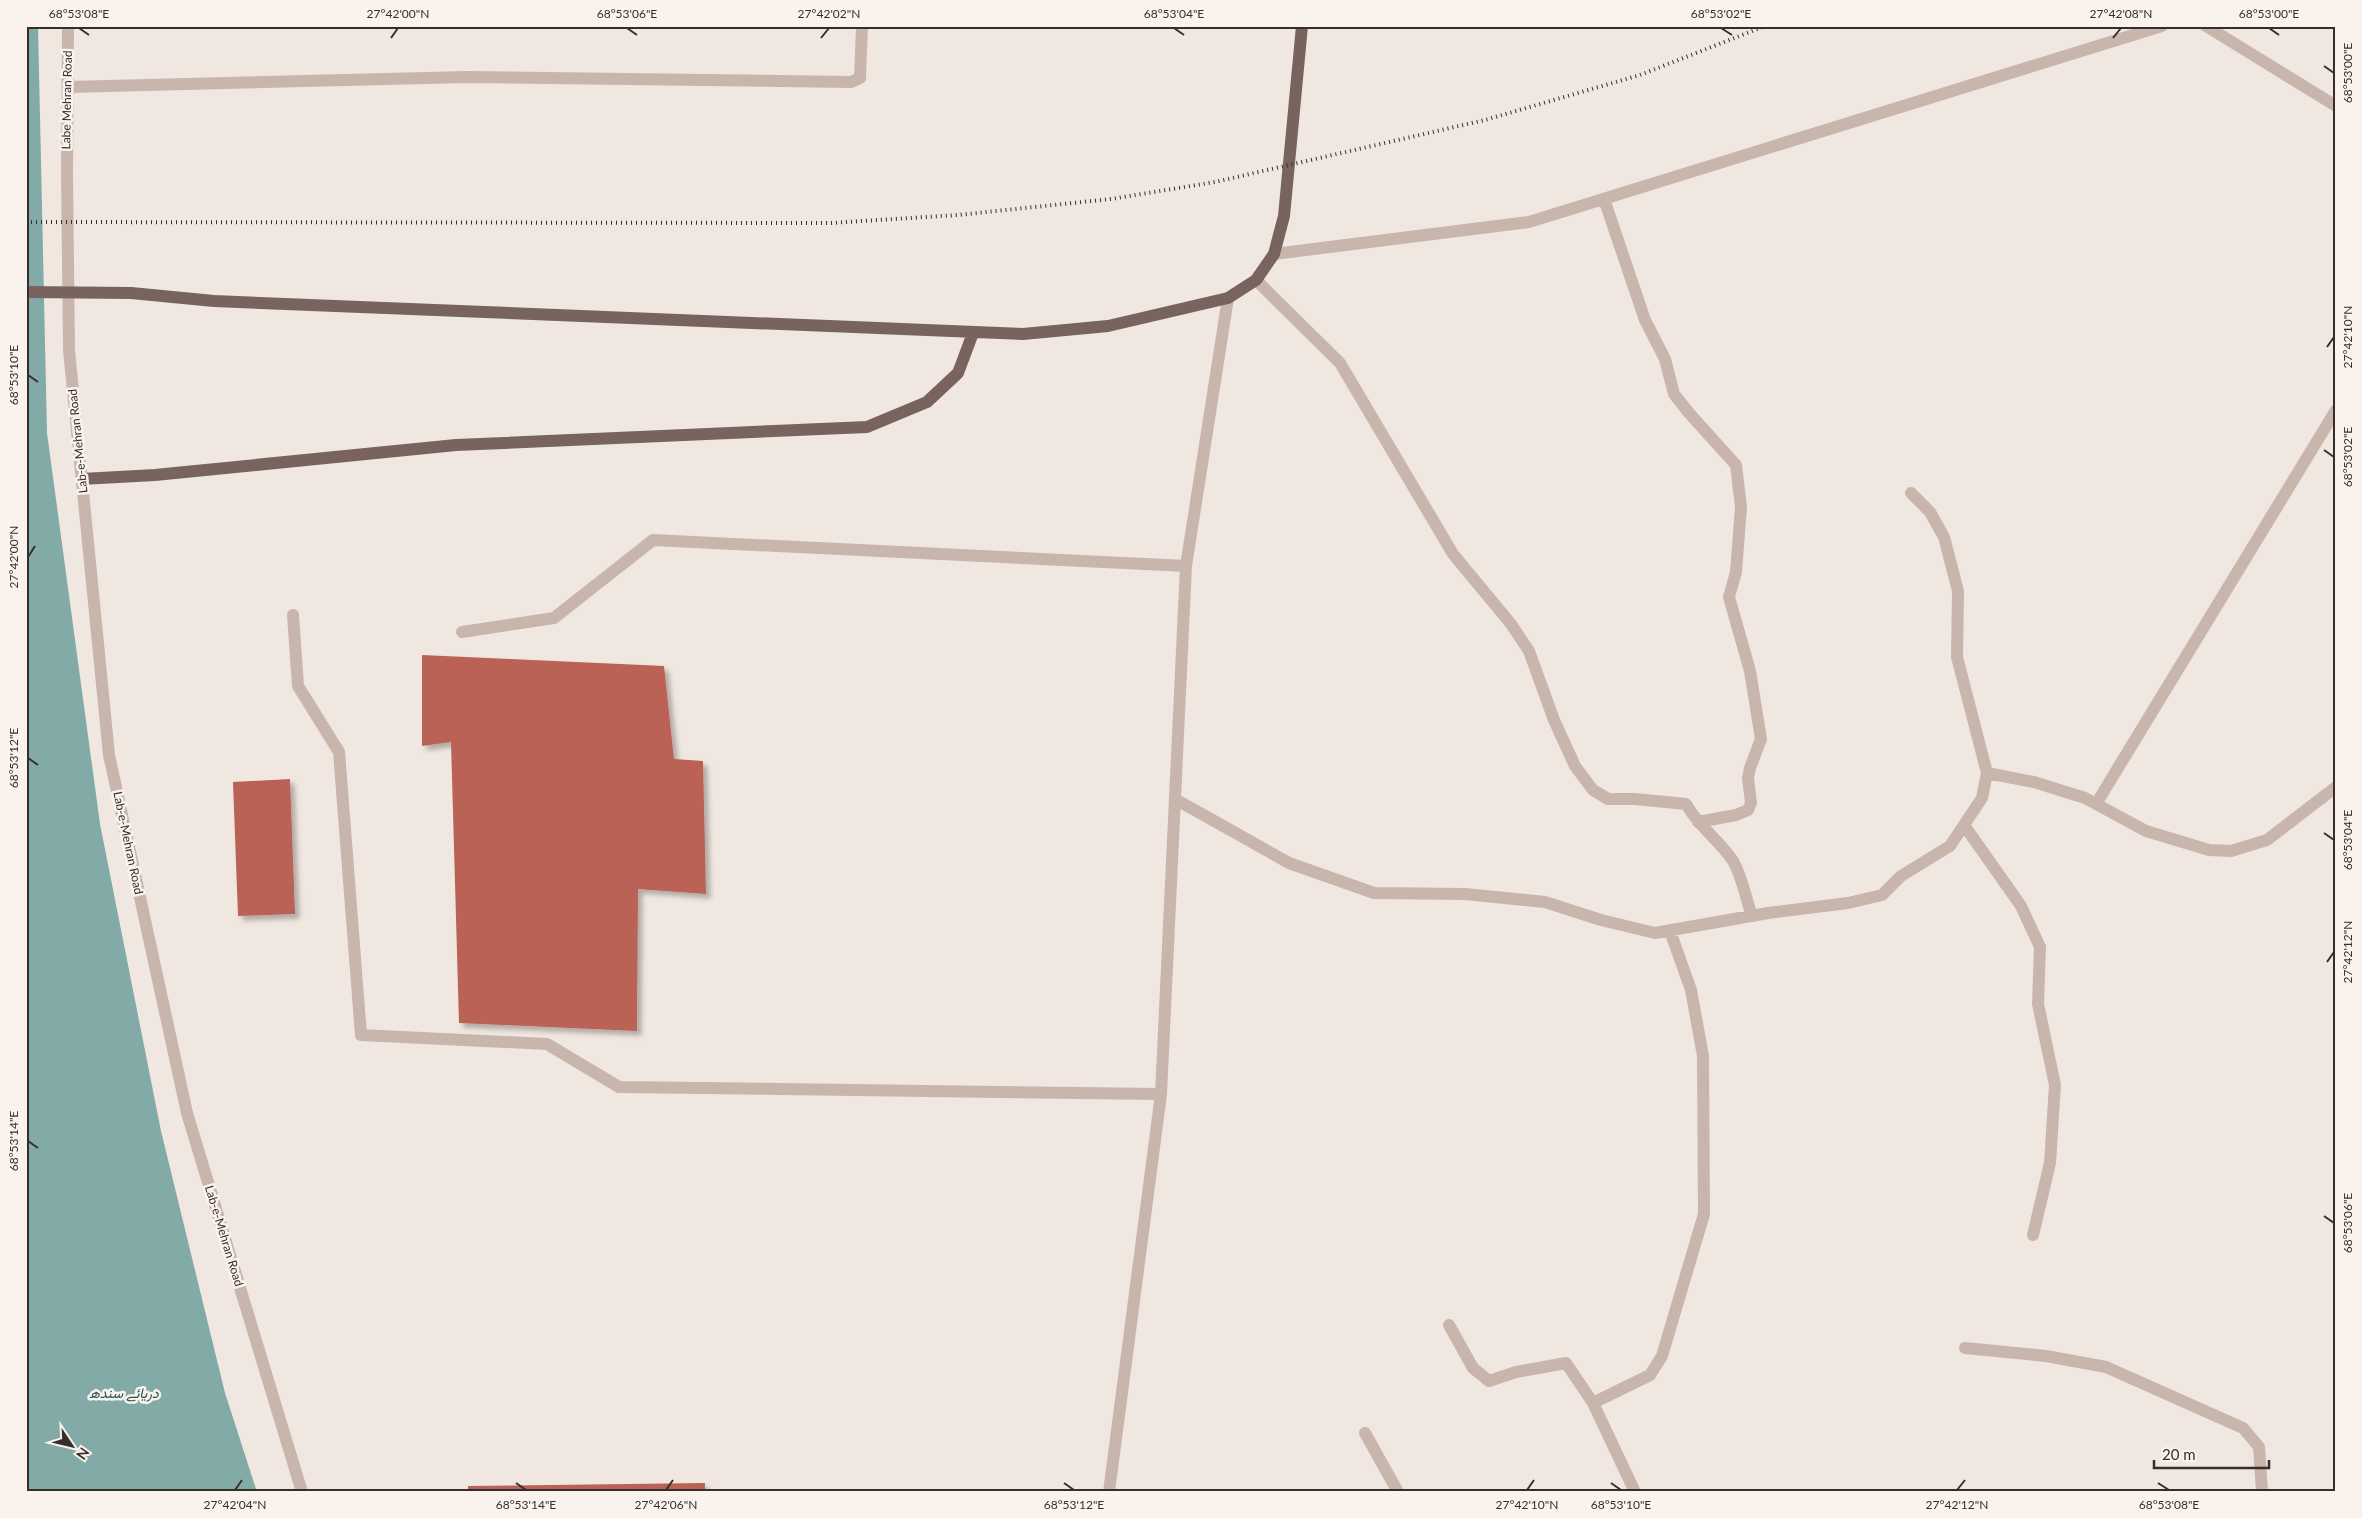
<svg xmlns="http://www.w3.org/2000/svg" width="2362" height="1518" viewBox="0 0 2362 1518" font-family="Lato,Vazirmatn,sans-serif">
<defs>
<filter id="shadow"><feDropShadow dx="4.5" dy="4.5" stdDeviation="2.5" flood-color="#0004"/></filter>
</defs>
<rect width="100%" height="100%" fill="#f1e7e1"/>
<path fill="#82aba8" d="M26,26h12l9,407 53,391 61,307 64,262 32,99h-231z"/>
<path fill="#ba6256" filter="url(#shadow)" d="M422,655l242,11 10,93 29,2 3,133 -68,-5 -1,142 -178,-8 -8,-281 -29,4z
M290,779l5,135 -57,2 -5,-134z
M705,1483v9h-237v-6z"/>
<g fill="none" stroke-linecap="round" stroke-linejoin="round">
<path stroke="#c8b6ad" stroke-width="12" d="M68,26l-1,148 2,176 40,405 78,358 115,379
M2206,26l130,80
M68,87l399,-10 384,5 9,-4 2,-52
M1604,199l41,121 20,39 9,35 15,19 47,52 5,42 -5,65 -7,25 21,74 11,68 -11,29 -2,10 3,25 -3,7 -12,5 -38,7
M1274,254l255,-32 633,-196
M1256,280l84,83 113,191 58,70 18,27 25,69 21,46 18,24 15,9h27l51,5c12,22 33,36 47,57 9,15 13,38 19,55
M293,615l5,71 41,66 22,283 186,9 72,43 542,7
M462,632l92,-14 99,-78 533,26
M1987,773l47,9 51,16 61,33 63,19 22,1 36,-11 69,-53
M1175,799l114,64 85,30 91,1 80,8 56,18 54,13 113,-20 80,-10 34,-8 19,-19 49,-30 32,-48 5,-25 -30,-116 1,-66 -14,-54 -14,-25 -19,-19
M2096,804l240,-394
M1964,825l57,81 19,41 -2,57 17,81 -5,78 -17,72
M1449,1325l24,43 16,13 27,-9 50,-9 27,40 42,89
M1965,1348l81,8 60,11 137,61 16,19 3,45
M1593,1403l57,-28 12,-19 42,-142 -1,-158 -12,-66 -21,-59
M1365,1433l33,59
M1109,1492l52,-398 25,-528 42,-268"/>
<path stroke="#78635e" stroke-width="12" d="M131,293l83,8 809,33 85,-8 120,-28 28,-18 18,-26 10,-38 18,-190
M82,479l73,-4 301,-30 411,-18 60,-25 31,-29 15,-40"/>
<path stroke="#372e2b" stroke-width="4" stroke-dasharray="1 4" stroke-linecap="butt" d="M26,222l805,1 127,-8 153,-16 104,-17 270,-62 155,-45 125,-49"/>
<path stroke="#78635e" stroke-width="12" d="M26,292l105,1"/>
</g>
<path fill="none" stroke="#372e2b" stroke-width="2" d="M79,28l10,7M627,28l10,7M1174,28l10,7M1721,28l11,7M2269,28l10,7M391,38l7,-10M821,38l8,-10M2113,38l8,-10M2324,66l10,7M2327,347l7,-10M28,375l10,7M2324,450l10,7M28,557l7,-11M28,758l10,7M2324,833l10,7M2327,962l7,-10M28,1141l10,7M2324,1216l10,7M516,1483l10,7M1064,1483l10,7M1611,1483l10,7M2158,1483l11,7M235,1490l7,-10M666,1490l7,-10M1527,1490l7,-10M1957,1490l8,-10"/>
<g text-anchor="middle" stroke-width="5" stroke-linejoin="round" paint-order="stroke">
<g font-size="12" fill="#372e2b" stroke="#f9f2ed">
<text transform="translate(67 100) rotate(-89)" y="4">Labe Mehran Road</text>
<text transform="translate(78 441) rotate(-96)" y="4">Lab-e-Mehran Road</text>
<text transform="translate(128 843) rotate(78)" y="4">Lab-e-Mehran Road</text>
<text transform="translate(224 1236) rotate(73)" y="4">Lab-e-Mehran Road</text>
</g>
<g font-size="14" font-style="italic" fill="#255552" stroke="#f9f2ed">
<text x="124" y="1398">دریائے سندھ</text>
</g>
</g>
<rect width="2362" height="1518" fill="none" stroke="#f9f2ed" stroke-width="55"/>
<g transform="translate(72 1446) rotate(125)" stroke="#f9f2ed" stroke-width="4" paint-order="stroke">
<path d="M0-4L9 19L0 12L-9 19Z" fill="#372e2b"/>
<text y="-8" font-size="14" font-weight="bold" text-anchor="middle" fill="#372e2b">N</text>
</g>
<path d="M2154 1460v8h115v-8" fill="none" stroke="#372e2b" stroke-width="2.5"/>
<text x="2162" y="1460" font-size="15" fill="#372e2b" stroke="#f9f2ed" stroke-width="4" paint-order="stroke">20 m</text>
<rect x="28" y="28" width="2306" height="1462" fill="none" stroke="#372e2b" stroke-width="2"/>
<g font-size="12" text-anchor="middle" fill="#372e2b">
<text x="79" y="18">68°53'08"E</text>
<text x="398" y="18">27°42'00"N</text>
<text x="627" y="18">68°53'06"E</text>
<text x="829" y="18">27°42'02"N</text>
<text x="1174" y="18">68°53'04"E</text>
<text x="1721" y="18">68°53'02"E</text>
<text x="2121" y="18">27°42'08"N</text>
<text x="2269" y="18">68°53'00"E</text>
<text transform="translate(2348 73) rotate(-90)" y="4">68°53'00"E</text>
<text transform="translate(2348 337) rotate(-90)" y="4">27°42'10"N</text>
<text transform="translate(14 375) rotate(-90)" y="4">68°53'10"E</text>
<text transform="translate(2348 457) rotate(-90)" y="4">68°53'02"E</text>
<text transform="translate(14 557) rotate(-90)" y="4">27°42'00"N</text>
<text transform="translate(14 758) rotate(-90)" y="4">68°53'12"E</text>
<text transform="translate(2348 840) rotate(-90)" y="4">68°53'04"E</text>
<text transform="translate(2348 952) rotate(-90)" y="4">27°42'12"N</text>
<text transform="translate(14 1141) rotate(-90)" y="4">68°53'14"E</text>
<text transform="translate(2348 1223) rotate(-90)" y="4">68°53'06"E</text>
<text x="235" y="1509">27°42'04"N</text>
<text x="526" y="1509">68°53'14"E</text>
<text x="666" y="1509">27°42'06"N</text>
<text x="1074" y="1509">68°53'12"E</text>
<text x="1527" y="1509">27°42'10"N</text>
<text x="1621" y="1509">68°53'10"E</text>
<text x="1957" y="1509">27°42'12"N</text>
<text x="2169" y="1509">68°53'08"E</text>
</g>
</svg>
